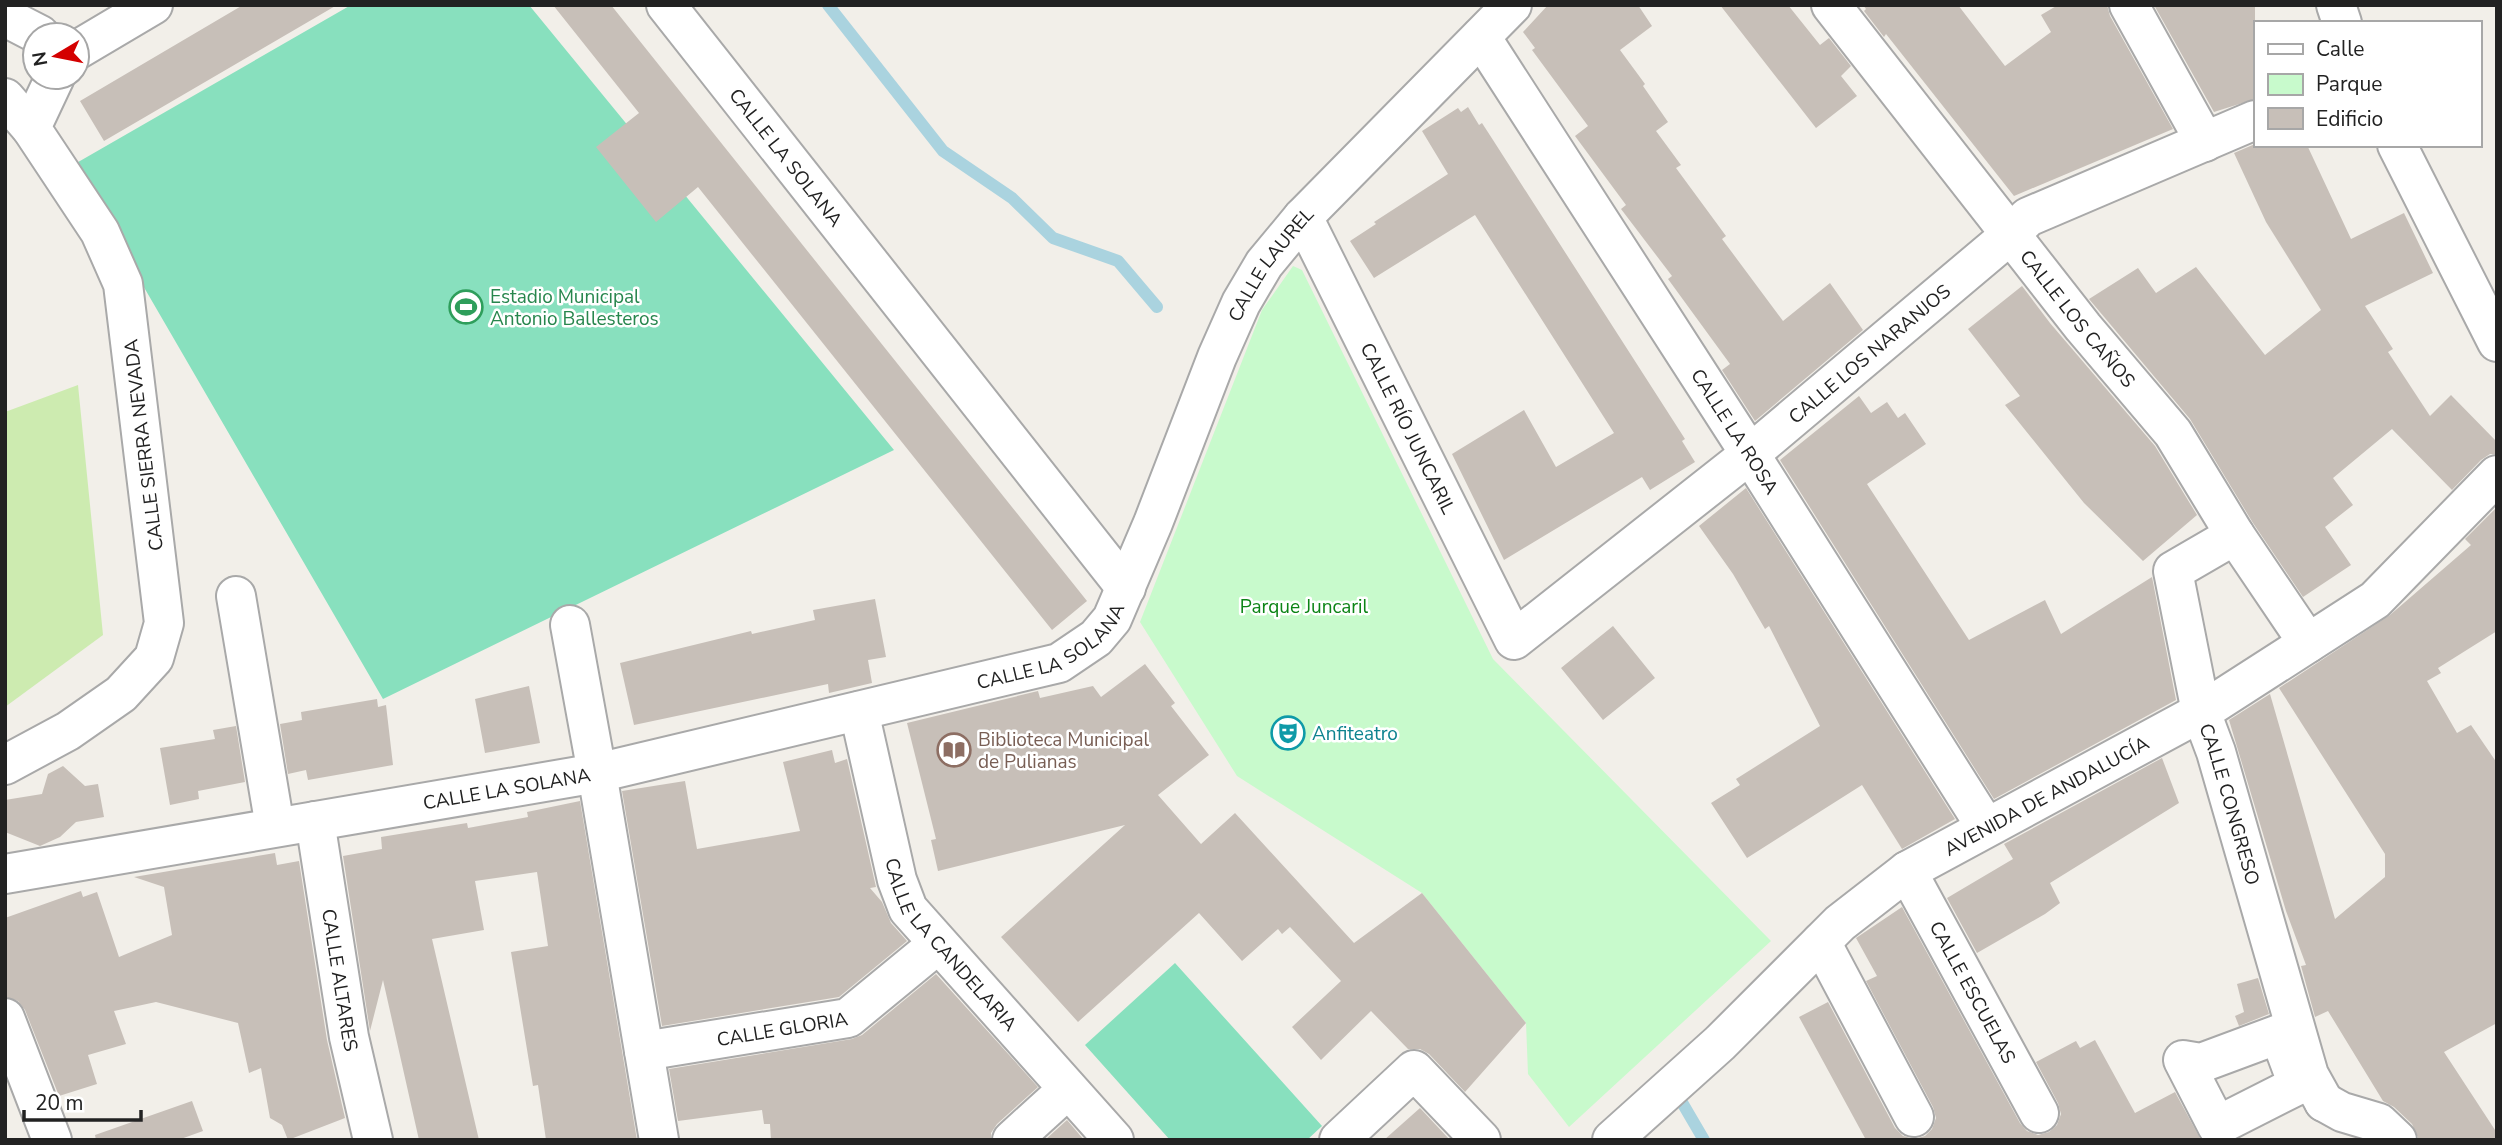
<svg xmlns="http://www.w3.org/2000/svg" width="2502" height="1145" viewBox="0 0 2502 1145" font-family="'Nunito Sans',sans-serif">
<rect width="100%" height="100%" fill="#f2efe9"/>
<path fill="#cdebb0" d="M78,385l25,250 -98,72v-295z"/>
<path fill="#c8facc" d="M1293,266l9,4 191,389 278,282 -202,186 -41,-53 -2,-51 -104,-130 -185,-117 -97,-154 122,-312z"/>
<path fill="#88e0be" d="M351,5h178l365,445 -511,249 -310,-534z
M1175,963l147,163 -15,14h-137l-85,-95z"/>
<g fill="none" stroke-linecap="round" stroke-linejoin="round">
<path stroke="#aad3df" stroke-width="12" d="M828,5l115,146 69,47 41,40 65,23 39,46
M1680,1099l24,41"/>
</g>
<path fill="#c7bfb8" d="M243,5h94l-233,136 -24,-40z
M553,5h58l476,596 -35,29 -354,-443 -42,35 -60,-75 43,-34z
M1548,5h90l14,21 -32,24 25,34 -2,2 25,36 -12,9 25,34 -5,3 50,68 -4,3 61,82 47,-38 33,47 -108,91 -33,-51 8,-6 -62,-85 4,-3 -51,-67 5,-4 -51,-69 13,-10 -56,-76 3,-2 -12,-16z
M1720,5h68l32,40 9,-7 22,28 -10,10 16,20 -41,32z
M1863,5h95l47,61 46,-34 -10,-17 17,-10h49l3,11 63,113 -159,67 -128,-162 -2,3 -20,-26 2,-2z
M2154,5h101v94l-41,13z
M1468,107l11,18 3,-2 11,17 192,299 -3,2 13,21 -45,28 -8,-13 -138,83 -52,-106 72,-44 32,57 58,-34 -139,-218 -101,63 -24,-37 26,-17 -2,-2 74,-48 -26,-43 36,-23 3,4z
M2255,144l52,1 44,94 53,-26 29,60 -68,33 28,43 -5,3 42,64 21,-21 46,47v12h-7l-9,6 -29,30 -60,-61 -59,49 20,27 -28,22 26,38 -48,32 -50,-74 -63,-104 -101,-120 49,-31 18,25 40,-26 69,88 56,-45 -55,-88 -32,-69z
M2022,286l28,37 105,123 42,69 -54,46 -59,-58 -79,-98 15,-9 -52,-67z
M1859,396l12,17 16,-11 11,16 7,-5 21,31 -59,40 102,156 76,-40 16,34 91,-57 24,123 -182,99 -214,-339z
M1746,488l209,331 -53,30 -40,-64 -115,73 -36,-55 29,-18 -4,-6 84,-53 -51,-100 -4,3 -32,-55 -34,-48z
M2497,507v124l-59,37 3,5 -14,8 30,52 14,-8 26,38v260l-53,29 53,81v7h-78l-7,-16 -18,-17 -11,-6 -55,-90 -13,6 -14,-51 5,-1 -20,-54 -57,-191 41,-26 65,225 50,-42v-23l-106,-166 111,-73 81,-70 -6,-6z
M875,599l11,58 -18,3 4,23 -43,10 -1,-9 -194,41 -14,-62 131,-32 1,3 63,-14 -2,-10z
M1613,626l42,52 -52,42 -42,-52z
M1145,664l30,39 -4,3 38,49 -51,40 43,49 34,-31 119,130 68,-50 104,130 -61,69 -36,-38 -9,-5h-12l-37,-38 -50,49 -29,-33 49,-46 -51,-54 -8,7 -4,-5 -36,32 -43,-48 -121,109 -77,-85 124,-112 -187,46 -7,-31 5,-1 -29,-116 131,-32 2,7 53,-12 8,11z
M529,686l11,57 -55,10 -10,-54z
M377,699l1,8 8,-2 7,60 -85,15 -2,-10 -18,4 -8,-50 22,-4 -1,-8z
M236,726l9,56 -47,9 1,8 -29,6 -10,-57 55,-9 -2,-9z
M832,750l3,13 12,-4 29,128 -6,1 12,14 9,21 16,18 -68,56 -177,29 -40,-235 63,-10 12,68 103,-18 -17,-69z
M2162,758l17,45 -129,80 10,20 -15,11 -68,39 -30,-55 66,-39 -9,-15z
M63,766l22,20 13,-2 6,33 -28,5 -16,15 -20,9 -35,-14v-32l37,-6 6,-20z
M580,801l57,339h-91l-8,-55 -5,1 -22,-134 37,-6 -11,-74 -62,9 9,49 -52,9 47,201h-60l-36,-160 -13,51 -27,-175 39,-7 -1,-12 86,-14 1,5 60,-11 -1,-5z
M275,853l2,12 22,-4 28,179 18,78 -57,22 -6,-15 -12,-7 -9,-50 -12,5 -11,-50 -82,-21 -42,9 12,33 -38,11 9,29 -38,12 -34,-86 -7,-9 -13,-4v-79l76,-27 2,6 14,-5 22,65 53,-22 -8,-48 -30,-10z
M1902,907l118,216 7,8 11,4 11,-3 8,-7 4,-11 -3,-11 -22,-41 40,-21 4,7 15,-8 40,73 40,-21 26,48h-335l-67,-123 29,-15 67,126 8,8 11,3 11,-3 7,-7 4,-11 -3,-11 -67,-126 11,-5 -21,-38z
M936,974l102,113 -41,37 -6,9v7h-220l-1,-16h-6l-2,-14 -84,11 -9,-52 183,-30 10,-4z
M2258,978l11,36 -30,12 -4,-10 9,-4 -7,-28z
M192,1101l11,30 -25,9h-82l-1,-5z
M1420,1108l30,32h-66z
M1067,1120l17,20h-39z"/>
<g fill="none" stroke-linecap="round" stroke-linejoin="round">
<defs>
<g id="minor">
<path id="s1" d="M666,5l460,583"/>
<path id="s2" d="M1831,5l252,322 90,106 62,102 73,108"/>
<path d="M2129,5l76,137"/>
<path d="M2336,5l6,18"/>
<path d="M5,17l35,18"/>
<path id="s3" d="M1481,37l269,417 236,373"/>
<path d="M77,50l76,-45"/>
<path d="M5,98l26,30"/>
<path d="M2397,145l100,197"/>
<path id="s4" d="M1303,217l211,423 236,-186 260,-219 18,-18 227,-97"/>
<path id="s5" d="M2235,535l-62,36 28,141 15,40 93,323 15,27"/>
<path d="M236,596l39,231"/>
<path d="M570,625l27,148 62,367"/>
<path id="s6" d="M859,711l38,169 11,29 206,231"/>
<path d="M5,765l63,-34 53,-37 33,-36 10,-35 -41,-339 -23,-52 -69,-104 24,-51"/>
<path id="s7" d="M315,821l34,216 24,103"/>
<path id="s8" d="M1907,871l132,242"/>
<path id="s9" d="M5,874l592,-101 462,-110 37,-25 16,-19 41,-96 64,-166 24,-54 23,-39 39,-47 209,-212"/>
<path d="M1821,942l93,175"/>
<path d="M5,1018l47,122"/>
<path d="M2279,1034l19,51 -81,41 -34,-66 18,3z"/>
<path id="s10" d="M644,1051l204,-33 90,-74"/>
<path d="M2324,1102l18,10 37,11 18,17"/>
<path d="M1012,1140l55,-50"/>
<path d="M1339,1140l75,-70 67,70"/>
<path id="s11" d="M1612,1140l108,-97 120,-120 67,-52 294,-159 174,-112 122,-125"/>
</g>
</defs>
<use href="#minor" stroke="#a9a9a9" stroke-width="42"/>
<use href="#minor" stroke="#fff" stroke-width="38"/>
</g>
<defs>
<symbol id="stadium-ring" viewBox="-11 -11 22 22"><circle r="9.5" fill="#fff" stroke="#2e9e5b" stroke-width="1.5"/><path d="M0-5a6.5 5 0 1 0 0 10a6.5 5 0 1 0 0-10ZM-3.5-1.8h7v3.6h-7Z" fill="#2e9e5b"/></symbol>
<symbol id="theatre-ring" viewBox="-11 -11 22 22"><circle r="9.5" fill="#fff" stroke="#0f9aa8" stroke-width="1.5"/><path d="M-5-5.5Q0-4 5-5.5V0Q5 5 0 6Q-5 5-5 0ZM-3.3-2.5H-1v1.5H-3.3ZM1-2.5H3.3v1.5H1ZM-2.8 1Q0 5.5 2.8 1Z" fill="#0f9aa8"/></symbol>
<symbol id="library-ring" viewBox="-11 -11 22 22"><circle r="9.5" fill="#fff" stroke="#8d6e63" stroke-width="1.5"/><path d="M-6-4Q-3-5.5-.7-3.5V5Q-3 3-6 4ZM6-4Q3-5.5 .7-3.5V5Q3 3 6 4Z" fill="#8d6e63"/></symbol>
</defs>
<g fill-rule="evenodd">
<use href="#stadium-ring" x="447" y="288" width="38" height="38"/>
<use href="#theatre-ring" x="1269" y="714" width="38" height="38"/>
<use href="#library-ring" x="935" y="731" width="38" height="38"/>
</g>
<g text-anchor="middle" stroke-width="5" stroke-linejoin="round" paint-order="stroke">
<g font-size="19" fill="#222" stroke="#fff">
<text dy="7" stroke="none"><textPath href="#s1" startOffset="194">CALLE LA SOLANA</textPath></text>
<text dy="7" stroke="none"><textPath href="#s9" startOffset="1535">CALLE LAUREL</textPath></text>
<text dy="7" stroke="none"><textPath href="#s2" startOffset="399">CALLE LOS CAÑOS</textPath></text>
<text dy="7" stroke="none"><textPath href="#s4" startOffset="929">CALLE LOS NARANJOS</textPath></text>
<text dy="7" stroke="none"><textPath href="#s4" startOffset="236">CALLE RÍO JUNCARIL</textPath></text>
<text dy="7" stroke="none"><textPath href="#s3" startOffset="469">CALLE LA ROSA</textPath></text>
<text transform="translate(143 445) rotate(-97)" y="7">CALLE SIERRA NEVADA</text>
<text dy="7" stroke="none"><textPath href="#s9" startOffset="1076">CALLE LA SOLANA</textPath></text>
<text dy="7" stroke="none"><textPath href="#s9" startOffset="509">CALLE LA SOLANA</textPath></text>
<text dy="7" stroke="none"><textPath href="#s11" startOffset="558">AVENIDA DE ANDALUCÍA</textPath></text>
<text dy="7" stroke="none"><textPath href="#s5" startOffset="312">CALLE CONGRESO</textPath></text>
<text dy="7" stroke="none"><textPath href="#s6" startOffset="257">CALLE LA CANDELARIA</textPath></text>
<text dy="7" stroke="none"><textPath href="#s7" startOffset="161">CALLE ALTARES</textPath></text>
<text dy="7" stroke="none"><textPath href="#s8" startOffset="138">CALLE ESCUELAS</textPath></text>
<text dy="7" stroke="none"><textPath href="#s10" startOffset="140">CALLE GLORIA</textPath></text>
</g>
<g font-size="19" fill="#27864d" stroke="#fff" text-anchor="start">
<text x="490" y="303">Estadio Municipal<tspan x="490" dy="22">Antonio Ballesteros</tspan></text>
</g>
<g font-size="19" fill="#0c8416" stroke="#fff">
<text x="1304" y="613">Parque Juncaril</text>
</g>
<g font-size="19" fill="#0d838f" stroke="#fff" text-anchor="start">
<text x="1312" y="740">Anfiteatro</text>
</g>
<g font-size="19" fill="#785e54" stroke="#fff" text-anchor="start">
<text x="978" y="746">Biblioteca Municipal<tspan x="978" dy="22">de Pulianas</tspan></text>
</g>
</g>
<rect width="2502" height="1145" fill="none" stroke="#222222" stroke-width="14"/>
<rect x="2254" y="21" width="228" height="126" fill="#ffffff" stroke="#a7a7a7" stroke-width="2"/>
<rect x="2268" y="44" width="35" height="10" fill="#ffffff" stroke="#a7a7a7" stroke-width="2"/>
<text x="2316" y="56" font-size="21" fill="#222222">Calle</text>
<rect x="2268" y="74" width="35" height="21" fill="#c8facc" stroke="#a7a7a7" stroke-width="2"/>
<text x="2316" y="91" font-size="21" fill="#222222">Parque</text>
<rect x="2268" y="108" width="35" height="21" fill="#c7bfb8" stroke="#a7a7a7" stroke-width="2"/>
<text x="2316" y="126" font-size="21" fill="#222222">Edificio</text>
<g transform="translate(56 56) rotate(260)"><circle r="33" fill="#ffffff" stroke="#a7a7a7" stroke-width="2"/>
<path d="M0-5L12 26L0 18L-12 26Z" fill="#d40000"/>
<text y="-10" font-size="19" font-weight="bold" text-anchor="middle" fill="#222222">N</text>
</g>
<path d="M24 1110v10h117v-10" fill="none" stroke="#222222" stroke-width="3.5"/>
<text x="35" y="1110" font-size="21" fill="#222222" stroke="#ffffff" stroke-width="5" paint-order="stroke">20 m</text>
</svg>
